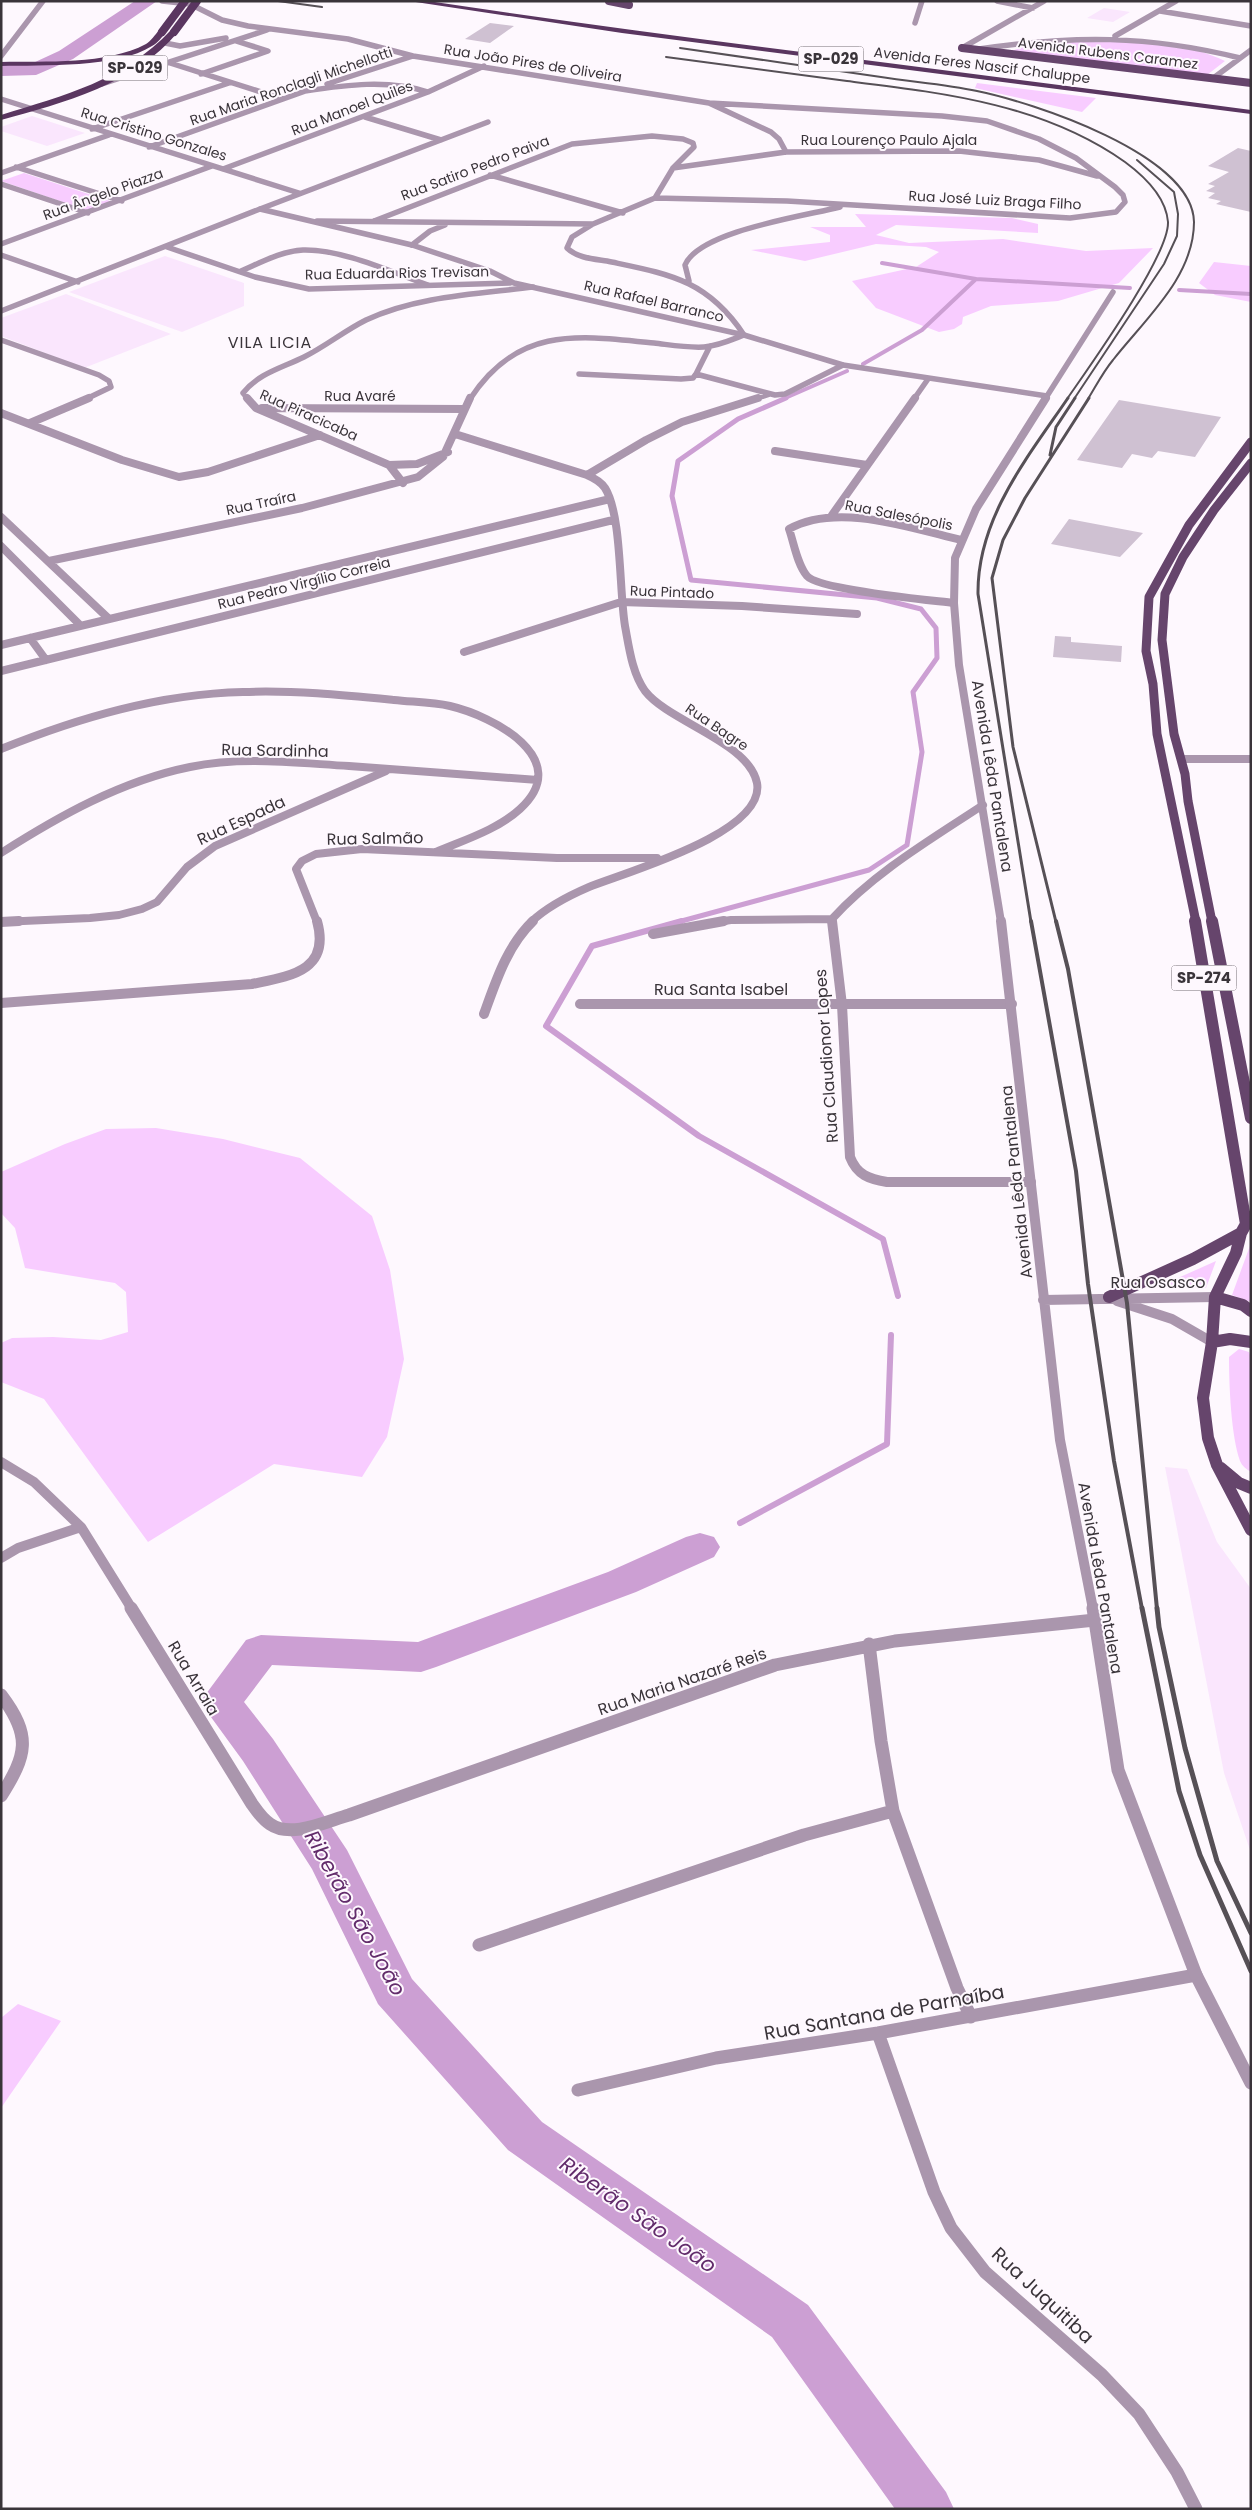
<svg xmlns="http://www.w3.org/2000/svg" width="1252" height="2510" viewBox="0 0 1252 2510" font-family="Poppins,sans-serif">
<rect width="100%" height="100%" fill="#fef8fe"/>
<path fill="#fae6fd" d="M1104,8l26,4 -17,10 -26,-4z
M32,116l53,17 -38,13 -46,-15v-4z
M165,256l79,27v23l-62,26 -113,-40z
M66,294l105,40 -87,34 -83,-32v-18z
M1165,1467l22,2 30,73 34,47v264l-27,-80z"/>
<path fill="#f8ccff" d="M1113,40c38,4 78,4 112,21l-18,14 -195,-24c27,-12 71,-9 101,-11z
M977,83l119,15 -14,14 -107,-24z
M24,173l89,29 -24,9 -88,-30z
M855,214l157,4 26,6v9l-142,-8 -20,10 33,8 94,-4 83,12 67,-3 -34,35 -61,18 -67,5 -28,11 -1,7 -8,5 -15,3 -63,-24 -24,-27 64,-14 23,-15 -13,-5 -50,-3 -71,17 -54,-11 79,-8v-7l-20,-8h56z
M1214,262l37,4v36l-36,-7 -16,-12z
M156,1128l67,11 77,19 72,58 18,54 14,89 -17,78 -25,40 -88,-13 -126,78 -104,-143 -43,-17v-39l11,-5 41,-1 48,3 27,-8 -2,-40 -11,-9 -90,-15 -10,-40 -14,-15v-41l64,-28 41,-15z
M1251,1243v59l-19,-7z
M1216,1261l-10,27h-32l-5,-6z
M1239,1349l10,3 2,6v114c-5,-3 -9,-6 -11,-11 -9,-26 -11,-76 -11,-104z
M18,2004l43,17 -60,87v-90z"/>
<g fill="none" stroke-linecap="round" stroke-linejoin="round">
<path stroke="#cc9fd3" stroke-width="4" d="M976,279l154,9
M1179,290l72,4
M863,364l59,-34 54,-51 -94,-16
M783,399l64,-28"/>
<path stroke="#cc9fd3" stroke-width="5" d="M678,922l191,-52 38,-25 15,-93 -9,-60 24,-34 -1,-30 -15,-19 -44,-11 -186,-18 -19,-84 6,-35 60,-42 48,-21"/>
<path stroke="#cc9fd3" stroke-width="6" d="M682,921l-90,25 -46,80 153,110 184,103 15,57
M740,1523l147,-79 4,-109"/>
<path fill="#cc9fd3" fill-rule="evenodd" d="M135,1h22l-84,58 -37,16 -35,1v-12l32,-1 26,-12z
M700,1533l14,4 6,10 -6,10 -78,35 -200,75 -15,5 -149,-7 -28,37 29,37 74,111 65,129 130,143 266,183 138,187 8,17h-59l-123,-172 -264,-187 -130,-146 -66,-135 -69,-108 -43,-59 46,-62 15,-5 157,7 190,-70 78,-35z"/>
</g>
<path fill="#cfc1d2" d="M490,23l24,3 -24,17 -25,-4z
M1238,148l13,3v61l-35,-8 5,-3 -13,-3 7,-5 -9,-2 9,-5 -7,-2 21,-12 -21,-6z
M1119,400l102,17 -26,40 -37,-6 -6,7 -20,-4 -10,14 -45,-8z
M1069,519l74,14 -23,24 -69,-13z
M1055,636l16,1v5l51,4 -1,16 -68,-5z"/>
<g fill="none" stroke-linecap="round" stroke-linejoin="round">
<path stroke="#aa96ad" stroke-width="5.5" d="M162,1l28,3 32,16 26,6 100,13 65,17 296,47 62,29 8,7 7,13
M997,1l36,7
M1160,11l91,15
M915,23l7,-22
M1115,36l61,-35
M165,43l15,3 46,-8
M962,48l82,-47
M979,49c94,-14 169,-14 261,9
M1,56l42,-55
M170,63l113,36
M201,74l67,-23 -32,-10
M1212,79l39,-29
M102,84l165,-54
M327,84l86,-28
M428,92l56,-26
M1,99l298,94
M365,117l76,23
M92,129l137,-46
M149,147l162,-58
M16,167l106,34
M673,168l113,-16 173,-1 80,9 58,16
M223,169l205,-77c-40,-13 -82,-7 -123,-1
M1,173l108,-38
M490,175l133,38
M1,184l87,29
M655,198l132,3 283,17 46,-6 9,-10 -2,-7 -8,-8 -39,-29 -37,-19 -52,-18 -45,-5 -233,-13
M260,209l228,-87
M317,221l276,3
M374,221l198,-77 80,-8 31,3 10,4 1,4 -21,21 -18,30 -62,26 -21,13 -5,11c10,10 27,11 40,13 61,13 100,18 137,74 -13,5 -26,11 -40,12 -17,1 -33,-2 -50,-4 -77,-8 -136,-17 -184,56
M1,244l211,-78
M412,245l18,-14 15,-6
M241,271c19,-8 40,-20 62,-21 39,-1 88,22 125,35
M689,281l-4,-16c14,-34 120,-49 155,-58
M1,340l98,35 10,6 2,6 -25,12
M579,374l102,5 12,-1 3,-4 79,21 10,-1 58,-29
M696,374l14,-28
M1047,396l66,-104
M248,399l-5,-6c16,-20 39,-25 61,-36 22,-11 40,-26 62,-37 51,-24 112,-26 167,-33
M754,399l16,-5
M914,399l14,-20"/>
<path stroke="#aa96ad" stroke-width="8" d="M247,398l9,10 133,57 14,18
M262,408l202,1
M1,413l121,47 57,17 29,-5 112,-37
M30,423l59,-25
M455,434l132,41c7,3 14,7 18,13 17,27 14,103 20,138 4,21 7,47 20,65 24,31 104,51 112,92 9,50 -131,89 -168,104 -21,9 -41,19 -58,35
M775,451l92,14
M389,465l28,-1 31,-12
M587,475l59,-35 36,-18 76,-24
M832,515l83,-117
M1,517l106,100
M1,546l78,78
M49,561l253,-53 116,-31 25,-20 27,-59
M954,603c-24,-3 -135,-13 -147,-27 -10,-12 -13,-33 -18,-47 48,-27 122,-1 172,11
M30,638l16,22
M1,645l609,-146
M464,652l157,-50 121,4 115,8
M1,671l612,-151
M1,749c77,-31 158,-55 242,-57 50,-2 100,3 151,8 18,2 38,2 56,6 43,10 125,53 70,103 -23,21 -56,31 -84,43
M1181,759h70
M1,853c58,-37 120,-72 189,-86 52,-11 106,-4 159,-1 63,5 126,9 189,14
M1,922l89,-4 29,-3 23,-6 15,-7 30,-35 28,-21 171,-75
M317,922l-21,-53 6,-8 14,-7 46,-5 195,9h100
M717,922l14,-2 101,-1
M832,922v-3c43,-47 98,-79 151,-114"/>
<path stroke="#aa96ad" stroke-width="10" d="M832,921l10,84 8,152c7,18 19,22 37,25h144
M1,922l18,-1
M653,934l71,-13
M1,1003l251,-19c38,-8 79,-13 65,-63
M580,1004h432
M484,1014c12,-33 23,-68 49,-93
M1,1462l33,20 47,45 51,82
M1,1558l17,-10 63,-21"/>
<path stroke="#aa96ad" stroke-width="13" d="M131,1608l121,196c5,7 10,15 18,20 21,15 57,-3 79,-9l426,-150 120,-24 200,-21
M869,1644l12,97 12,70 64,177 14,29
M1,1695c31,41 26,60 0,101
M479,1945l325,-110 89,-24
M878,2033l56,159 17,36 34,44 117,103 37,39 38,58 19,37
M578,2090l138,-32 162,-25 318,-58"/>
<path stroke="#aa96ad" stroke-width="5.5" d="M167,247l88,30 54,12 201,-6
M1,255l77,27
M1,311l259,-102 152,36 78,26 24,12 230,52 99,30 204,31 -2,3"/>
<path stroke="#aa96ad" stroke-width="8" d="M1001,922l-42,-257 -5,-62 1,-45 21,-49 70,-111"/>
<path stroke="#aa96ad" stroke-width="10" d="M1001,921l59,519 33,169
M1043,1300l172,-3
M1117,1301l55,18 40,23"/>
<path stroke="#aa96ad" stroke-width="13" d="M1093,1608l25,162 78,205 55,108"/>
<path stroke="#66456c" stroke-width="8" d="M609,1l20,4
M962,48l289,35"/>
<path stroke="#66456c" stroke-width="9" d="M1196,922l-39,-188 -4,-50 -7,-33 3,-54 40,-72 62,-83
M1212,922l-24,-121 -3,-27 -11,-40 -12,-94 3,-46 18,-37 31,-47 37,-47"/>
<path stroke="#66456c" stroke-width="12" d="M1195,921l51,303 -5,9 -5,20 -21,44 -3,45 -9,56 5,40 9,27 34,65
M1212,921l39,197
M1109,1297l84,-38 48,-26
M1215,1297l28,8 8,6
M1212,1342l18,-3 21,3
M1221,1468l18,15 12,5"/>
<path fill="#5a3660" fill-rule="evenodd" d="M409,1h19c274,41 549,72 823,109v4l-629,-81z
M159,30l7,2c-4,5 -8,11 -14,14 -34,22 -110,19 -151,20v-4c44,-1 106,3 145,-18 5,-3 9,-9 13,-14z
M171,30l7,2c-43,52 -115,71 -177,88v-5c64,-20 122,-34 170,-85z"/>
<path stroke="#565056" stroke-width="2" d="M278,1l44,6
M680,48c67,10 134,19 201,29 31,5 64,7 96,14 54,11 216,63 217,131 0,55 -49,97 -81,138 -10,12 -17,26 -25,39
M666,57c60,8 121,16 181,24 97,12 196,23 278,81 19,14 41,35 43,60 1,34 -79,145 -101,177
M1074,399l90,-135 13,-28 1,-22 -4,-22 -37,-32"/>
<path stroke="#565056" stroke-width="3" d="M1050,455l6,-28 19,-29
M1031,922l-53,-328c-1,-75 49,-136 90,-196
M1056,922l-43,-175 -21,-169 11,-38 22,-42 64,-100"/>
<path stroke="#565056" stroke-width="4" d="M1031,921l45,250 12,113 26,177 28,148
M1056,921l12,48 59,334 30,306"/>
<path stroke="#565056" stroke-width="5" d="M1142,1608l37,183 21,64 51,116
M1157,1608l2,19 26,121 32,113 34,72"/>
<path stroke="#5a3660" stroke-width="8" d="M162,32l23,-31
M174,32l23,-31"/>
</g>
<g text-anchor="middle" stroke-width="4" stroke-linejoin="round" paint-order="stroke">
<g font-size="14" fill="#3a343a" stroke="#fef8fe">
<text transform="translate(1108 53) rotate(7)" y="5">Avenida Rubens Caramez</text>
<text transform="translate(533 63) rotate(9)" y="5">Rua João Pires de Oliveira</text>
<text transform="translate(982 65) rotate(7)" y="5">Avenida Feres Nascif Chaluppe</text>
<text transform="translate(291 86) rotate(-19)" y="5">Rua Maria Ronclagli Michellotti</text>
<text transform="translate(352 108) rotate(-21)" y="5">Rua Manoel Quiles</text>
<text transform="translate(154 134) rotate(17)" y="5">Rua Cristino Gonzales</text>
<text x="889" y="145">Rua Lourenço Paulo Ajala</text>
<text transform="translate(475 168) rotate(-21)" y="5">Rua Satiro Pedro Paiva</text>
<text transform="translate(103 194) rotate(-20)" y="5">Rua Ângelo Piazza</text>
<text transform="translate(995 200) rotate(3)" y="5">Rua José Luiz Braga Filho</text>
<text transform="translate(397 273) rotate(-1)" y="5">Rua Eduarda Rios Trevisan</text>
<text transform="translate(654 301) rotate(13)" y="5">Rua Rafael Barranco</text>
<text x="360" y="401">Rua Avaré</text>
<text transform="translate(309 415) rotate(24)" y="5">Rua Piracicaba</text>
<text transform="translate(261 503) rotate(-12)" y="5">Rua Traíra</text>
<text transform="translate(899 515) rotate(11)" y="5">Rua Salesópolis</text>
<text transform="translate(304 583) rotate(-14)" y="5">Rua Pedro Virgílio Correia</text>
<text transform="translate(672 592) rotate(2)" y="5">Rua Pintado</text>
<text transform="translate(717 727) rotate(34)" y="5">Rua Bagre</text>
</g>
<g fill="#fef8fe" stroke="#756f75" stroke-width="1">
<rect x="798.5" y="46.5" width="65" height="25" rx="4"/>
<rect x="102.5" y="55.5" width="65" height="25" rx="4"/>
<rect x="1171.5" y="965.5" width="65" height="25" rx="4"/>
</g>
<g font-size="15" font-weight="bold" fill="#3a343a">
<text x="831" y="64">SP-029</text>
<text x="135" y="73">SP-029</text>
<text x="1204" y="983">SP-274</text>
</g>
<g font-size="16" letter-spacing="1" fill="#3a343a" stroke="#fef8fe">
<text x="270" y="348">VILA LICIA</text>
</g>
<g font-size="16" fill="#3a343a" stroke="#fef8fe">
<text transform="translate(275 750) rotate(1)" y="6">Rua Sardinha</text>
<text transform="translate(993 776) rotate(81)" y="6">Avenida Lêda Pantalena</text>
<text transform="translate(241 820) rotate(-25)" y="6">Rua Espada</text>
<text transform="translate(375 838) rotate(-1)" y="6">Rua Salmão</text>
<text x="721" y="995">Rua Santa Isabel</text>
<text transform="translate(826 1056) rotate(-94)" y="6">Rua Claudionor Lopes</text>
<text transform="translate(1016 1182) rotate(-96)" y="6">Avenida Lêda Pantalena</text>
<text x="1158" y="1288">Rua Osasco</text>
<text transform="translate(1101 1578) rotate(80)" y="6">Avenida Lêda Pantalena</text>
<text transform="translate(194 1678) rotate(59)" y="6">Rua Arraia</text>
<text transform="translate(682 1681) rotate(-19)" y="6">Rua Maria Nazaré Reis</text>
</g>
<g font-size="19" fill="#3a343a" stroke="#fef8fe">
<text transform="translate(884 2012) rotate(-10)" y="7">Rua Santana de Parnaíba</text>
<text transform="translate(1043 2295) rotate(43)" y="7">Rua Juquitiba</text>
</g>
<g font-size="21" font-style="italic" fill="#622c6b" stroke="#fef8fe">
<text transform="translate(355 1913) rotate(61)" y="7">Riberão São João</text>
<text transform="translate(638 2215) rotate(35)" y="7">Riberão São João</text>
</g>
</g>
<rect width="1252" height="2510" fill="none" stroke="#3a343a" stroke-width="5"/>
</svg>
